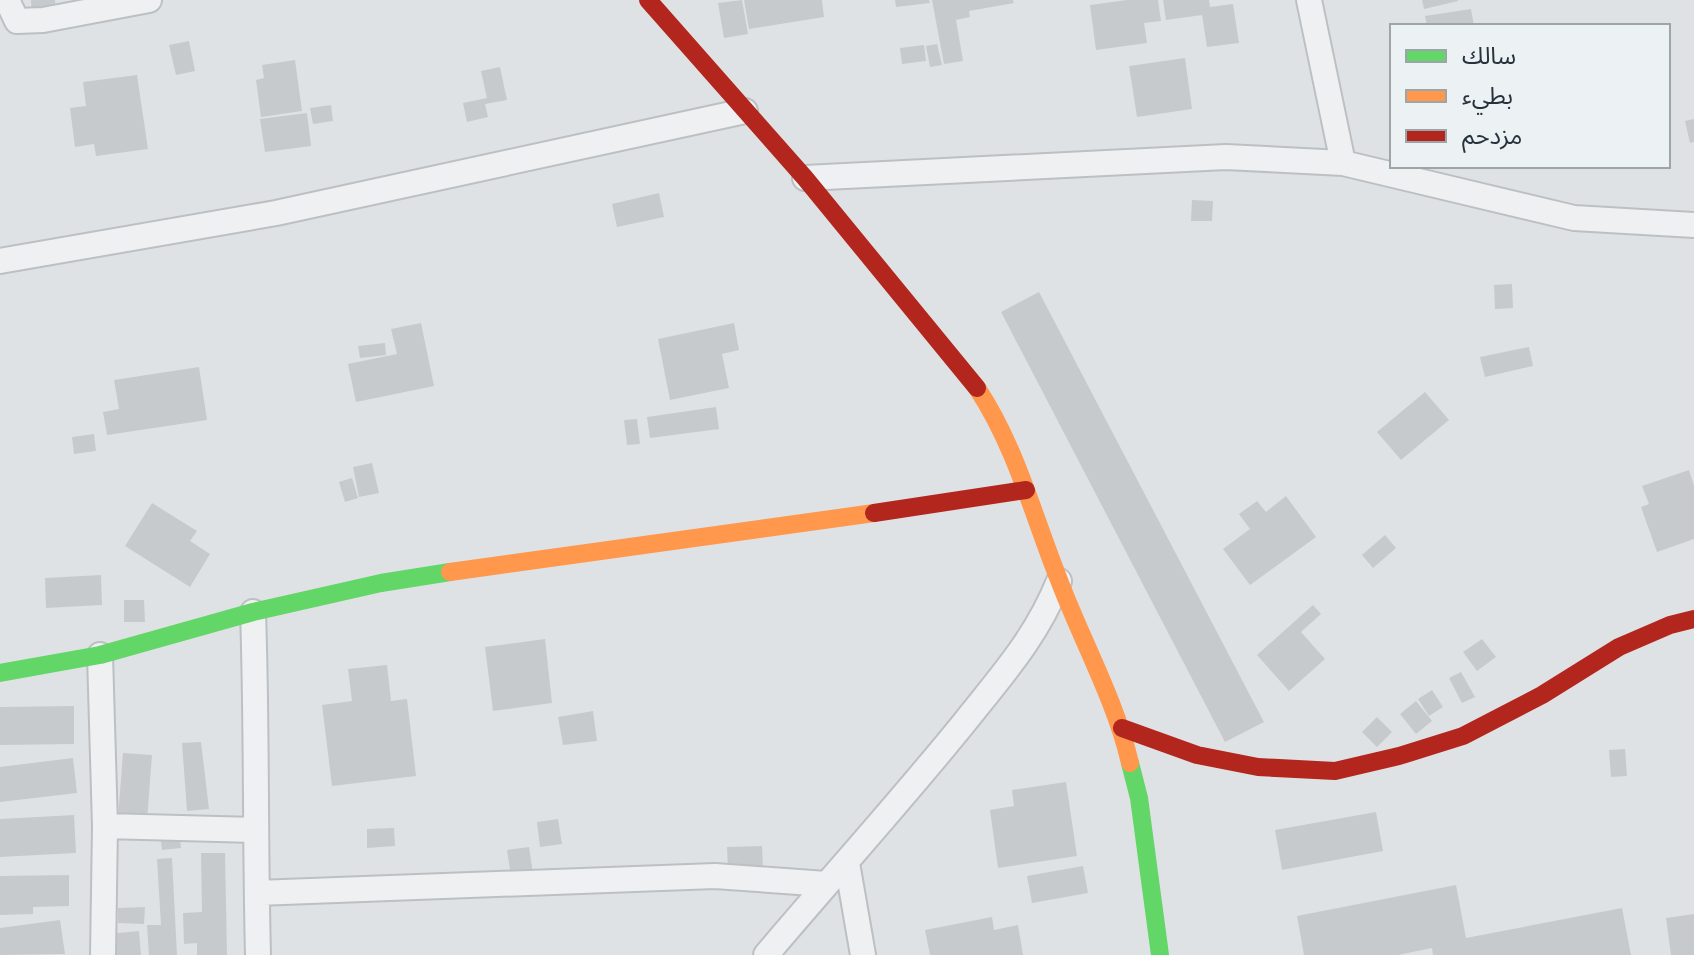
<svg xmlns="http://www.w3.org/2000/svg" width="1694" height="955" viewBox="0 0 1694 955" font-family="'Space Grotesk','Noto Sans Arabic',sans-serif">
<rect width="100%" height="100%" fill="#dfe2e4"/>
<path fill="#c7cacc" d="M31,0h24l1,18h-24z
M742,0l6,34 -24,4 -6,-35z
M744,0h78l2,17 -75,12z
M895,0h34l1,3 -34,4z
M932,0h81l1,3 -45,8 1,6 -14,3 7,41 -19,3z
M1127,0h31l3,21 -17,2 3,20 -51,7 -6,-45z
M1163,0h46l1,7 23,-3 6,39 -32,4 -5,-32 -36,5z
M1422,0h36v1l-34,8z
M1471,9l3,17h-47l-2,-10z
M189,41l6,30 -19,4 -7,-30z
M937,44l5,21 -12,2 -4,-21z
M924,45l2,16 -24,3 -2,-16z
M1185,58l7,51 -55,8 -8,-51z
M295,60l7,51 -41,6 -5,-37 8,-2 -2,-13z
M500,67l7,33 -22,4 3,13 -21,5 -4,-19 24,-5 -6,-27z
M137,75l11,74 -52,7 -2,-12 -19,3 -5,-39 16,-2 -3,-24z
M331,105l2,16 -20,3 -3,-16z
M307,113l4,33 -46,6 -5,-33z
M1694,119v23l-4,1 -5,-22z
M659,193l5,24 -47,10 -5,-23z
M1192,200l21,1 -1,20h-21z
M1512,284l1,24 -18,1 -1,-24z
M1039,292l225,430 -39,20 -224,-430z
M421,323l13,63 -78,16 -8,-38 49,-10 -6,-25z
M734,323l5,27 -17,4 7,34 -59,12 -12,-61z
M385,343l1,12 -26,3 -2,-12z
M1529,347l4,19 -48,11 -5,-20z
M199,367l8,53 -100,15 -4,-23 16,-3 -5,-29z
M1425,392l24,28 -48,40 -24,-28z
M716,407l3,22 -69,9 -3,-21z
M637,419l3,25 -13,1 -3,-25z
M94,434l2,17 -22,3 -2,-17z
M372,463l7,30 -20,4 -6,-30z
M1689,470l5,16v53l-37,13 -16,-45 8,-3 -7,-18z
M352,478l6,20 -13,4 -6,-20z
M1286,496l30,41 -66,48 -27,-36 27,-20 -11,-15 18,-13 9,11z
M152,503l45,28 -7,10 20,13 -20,33 -65,-41z
M1385,535l11,13 -23,20 -11,-13z
M101,575l1,30 -56,3 -1,-30z
M124,600h20l1,22h-21z
M1313,605l8,9 -20,18 24,27 -36,32 -32,-36z
M545,639l7,64 -59,8 -8,-64z
M1482,639l14,18 -19,14 -14,-19z
M387,665l4,36 16,-2 9,77 -84,10 -10,-81 30,-4 -4,-32z
M1461,672l14,25 -13,6 -13,-25z
M1432,690l11,17 -14,9 -11,-17z
M1416,701l16,20 -16,13 -16,-20z
M74,706v38l-74,1v-38z
M593,711l4,30 -34,4 -5,-28z
M1377,717l15,15 -15,15 -15,-15z
M201,742l8,67 -22,2 -5,-68z
M1625,749l2,27 -16,1 -2,-27z
M123,753l29,2 -6,78 -29,-2z
M73,758l4,35 -77,9v-35z
M1066,782l11,74 -79,12 -8,-58 24,-4 -2,-16z
M1376,812l7,39 -101,19 -7,-40z
M74,815l2,38 -76,4v-38z
M558,819l4,25 -22,3 -3,-25z
M178,824l3,24 -19,2 -3,-24z
M394,828l1,18 -28,2v-19z
M762,846l1,23 -35,1 -1,-23z
M529,847l5,33 -22,3 -5,-33z
M201,853h24l2,102h-30v-12l-13,1 -1,-31 19,-1z
M172,858l5,97h-28l-2,-30h14l-4,-66z
M1083,866l5,27 -56,10 -5,-27z
M69,875v31l-36,1v7l-33,1v-39z
M1456,885l10,53 156,-30 9,47h-198l-1,-7 -34,7h-94l-7,-39z
M145,907l-1,17 -26,-1v-15z
M1694,914v41h-23l-5,-37z
M992,917l2,13 24,-5 5,30h-93l-5,-25z
M60,920l5,34 -65,1v-27z
M139,931l2,24h-31l-2,-21z"/>
<g fill="none" stroke-linecap="round" stroke-linejoin="round">
<defs>
<path id="street" d="M7,0l10,21 26,-1 106,-20
M1309,0l34,163
M805,178l421,-21 117,6 231,55 120,7
M0,261l276,-48 469,-102
M253,612c4,115 2,229 5,343
M100,655l5,171 -2,129
M105,826l150,4
M847,863l16,92
M257,893l458,-17 111,8
M766,955c66,-78 134,-153 198,-232 38,-48 72,-85 95,-142"/>
</defs>
<use href="#street" stroke="#bdc0c2" stroke-width="28"/>
<use href="#street" stroke="#eef0f1" stroke-width="24"/>
<path stroke="#63d668" stroke-width="18" d="M0,673l100,-18 153,-43 128,-29 69,-11
M1130,763l9,35 21,157"/>
<path stroke="#ff974d" stroke-width="18" d="M977,388c39,59 56,127 82,192 23,61 56,119 71,183
M450,572l424,-59"/>
<path stroke="#b3261e" stroke-width="18" d="M648,0l157,178 172,210
M874,513l152,-23
M1122,728l75,27 61,12 77,4 64,-15 64,-20 79,-41 77,-48 51,-22 24,-6"/>
</g>
<rect x="1390" y="24" width="280" height="144" fill="#ecf1f4" stroke="#9da5aa" stroke-width="2"/>
<rect x="1406" y="50" width="40" height="12" fill="#63d668" stroke="#9da5aa" stroke-width="2"/>
<text x="1462" y="64" font-size="24" fill="#27323c">سالك</text>
<rect x="1406" y="90" width="40" height="12" fill="#ff974d" stroke="#9da5aa" stroke-width="2"/>
<text x="1462" y="104" font-size="24" fill="#27323c">بطيء</text>
<rect x="1406" y="130" width="40" height="12" fill="#b3261e" stroke="#9da5aa" stroke-width="2"/>
<text x="1462" y="144" font-size="24" fill="#27323c">مزدحم</text>
</svg>
